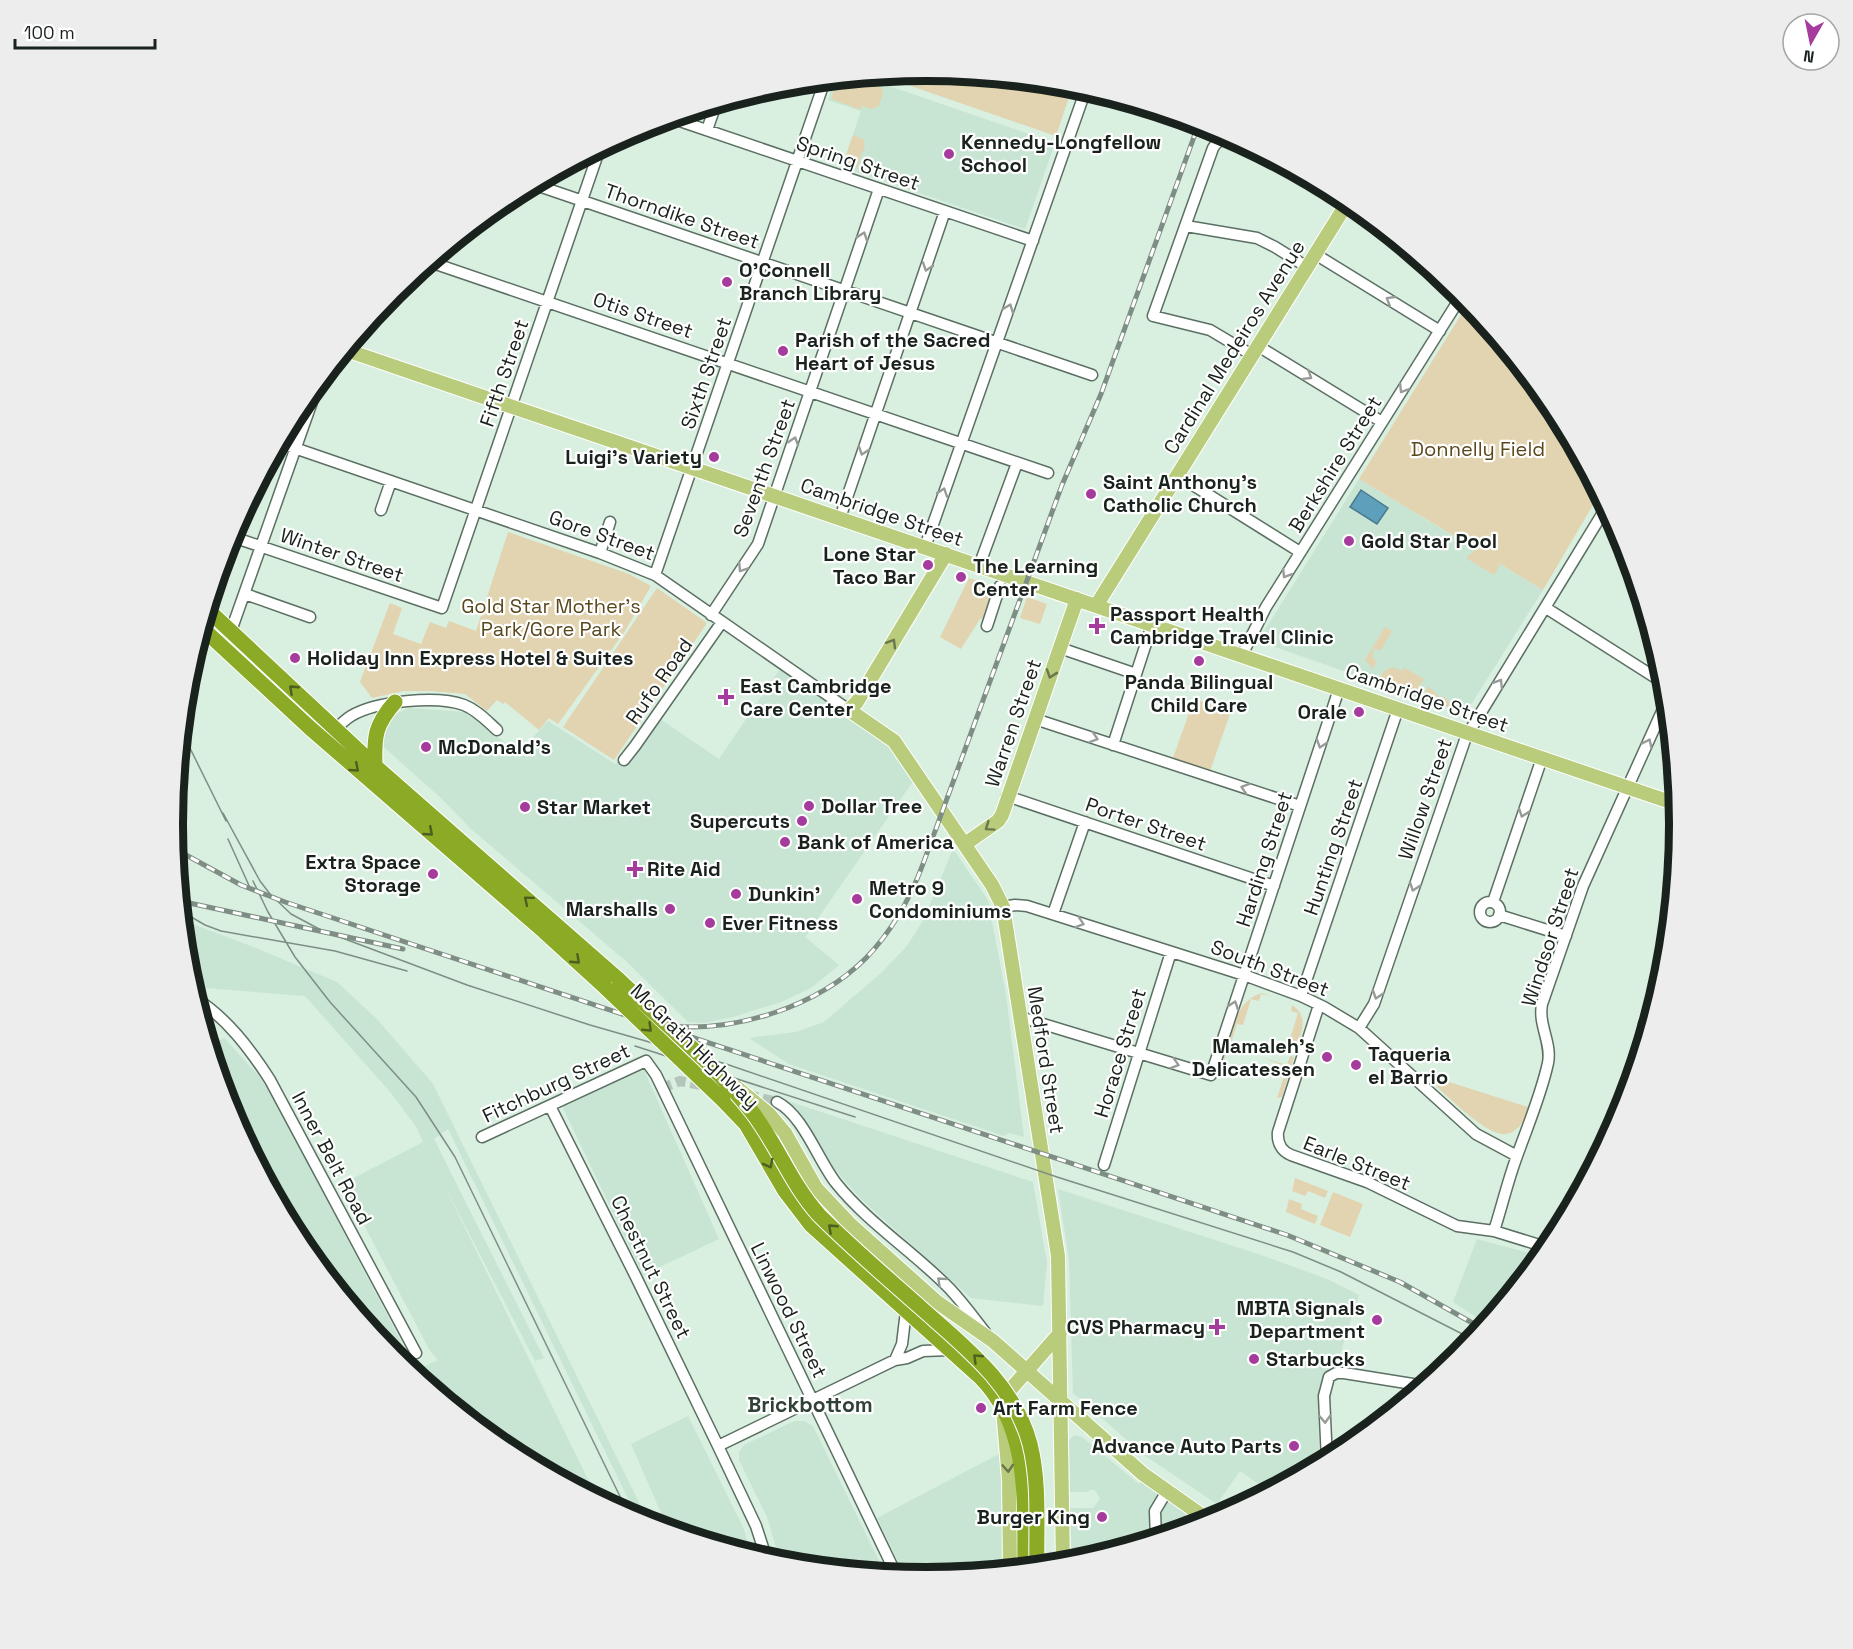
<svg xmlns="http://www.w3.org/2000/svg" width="1853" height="1649" viewBox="0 0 1853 1649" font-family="'Space Grotesk',sans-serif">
<rect width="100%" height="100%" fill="#d9efe0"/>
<path fill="#c7e5d2" d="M863,77l192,66 -30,86 -183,-62 19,-56 -33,-11 6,-20z
M1359,479l184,111 -76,121 -4,2 -205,-72z
M780,669l107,76 6,5 21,30 -109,157 34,28 -28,23 -30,14 -48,15 -29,6 -16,-1 -61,-60 -157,-134 -28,-29 -74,-66 25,-18 16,-7 56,4 20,14 33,28 30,-33 67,43 45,-45 59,40z
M953,849l35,51 18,95 18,142 -15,-4 -5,3 -215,-72 -40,-26 47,-6 28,-10 57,-49 26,-27 17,-27z
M182,920l74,28 81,34 40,37 56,65 217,441 -11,-4 -191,-392 -14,10 110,219 -9,3 -94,-182 157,321 -91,-49 -114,-94 -94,-114 -69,-130 -20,-67 14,-8 34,37 13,19 145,276 22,-10 -8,-9 -89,-170 8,-4 3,2 71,-37 -6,-14 -26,-35 -86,-97 -113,-9 -5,-16z
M644,1070l75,169 -76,36 -81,-169z
M782,1099l251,83 14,81 -4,43 -72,-8 -109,-98 -27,-30 -35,-56z
M1058,1189l203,66 66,24 32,16 -24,75 -8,6 -9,24 1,65 -11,7h-24l-5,15 -9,5 -30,-21 -23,33 -73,-49 -71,-62 -4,-133z
M1477,1239l66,18 -56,67 -34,-22z
M688,1416l55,111 9,29 -83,-25 -38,-87z
M794,1421h10l9,5 73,149 -105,-11 -14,-47 -28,-57v-8l5,-7z
M1075,1435l7,2 57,47 3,-4 16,11 1,4 -9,18v28l-61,18 -18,-12 -1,-39h23l7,-9 -5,-9h-6v2h-19l-1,-52z
M1001,1453l3,118 -78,7 -21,-2 -28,-58z
M1169,1499l36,25 -44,14 -2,-27z"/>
<path fill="#e2d4b1" d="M927,71l146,14 -17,51 -177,-61z
M868,76l-2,7 6,-2 8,3 3,9 -4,13 -8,3 -9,-3 -1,4 -30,-11 6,-20z
M853,135l10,4 2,7 -8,21 -6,3 -9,-3z
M1469,302l85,104 46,87 -57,97 -46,-28 3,3 -6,10 -28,-17 10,-9 -117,-70z
M508,532l121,42 22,12 -26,45 -67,93 -9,-6 -10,12 -34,-28 -2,2 -6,-4 -10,11 -22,-17 -34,-3h-27l-32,7 -12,-16 30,-79 12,5 -9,26 28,10 9,-22 16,6 3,-7 27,10z
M969,578l21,7 -1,3 7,3 -9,27 -7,1 -19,30 -21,-12z
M657,588l50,35 -93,137 -51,-33z
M1027,597l20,7 -7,20 -20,-6z
M1385,627l7,4 -11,19 -8,-1v10l4,2 -5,9 -2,-5 -5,-5z
M1391,667l13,4 -1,-4 21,12 -11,16 -35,-12 5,-11z
M1428,686l14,13 3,-2 10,12 -33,-11z
M1194,699l37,12 -21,60 -37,-13z
M1262,993l11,3 -12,-2 -2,7 -8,-2 -8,26 -6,-1 -7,22 21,7 -1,2 -21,-7 -7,17c7,-24 12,-65 40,-72z
M1282,1000c31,12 20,31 12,54l-4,-1 4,-12 -4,-2 8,-26 -7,-2 1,-6z
M1290,1056l4,1 -12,40 -5,1 10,-31 -26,-10 26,8z
M1424,1074l107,34c-6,10 -12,24 -25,26 -20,3 -67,-46 -82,-60z
M1295,1178l33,13 -3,7 -17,-7 -3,5 -13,-5z
M1333,1192l30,12 -13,33 -30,-12z
M1289,1199l13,5 -1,5 17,7 -3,8 -29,-12z"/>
<path fill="#5e9fbb" stroke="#4a7a8c" stroke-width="1.5" d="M1361,490l27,18 -11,16 -27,-17z"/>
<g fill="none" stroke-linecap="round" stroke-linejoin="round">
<path stroke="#b3c6b9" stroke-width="10" stroke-dasharray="10 5" stroke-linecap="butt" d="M662,1088l18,-7 26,5
M748,1095l29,7"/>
<defs>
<path id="minor" d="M671,118l362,123
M707,130l9,-26
M1236,139c-11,-1 -17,-1 -23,9l-60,168 57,14 42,25
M533,184l559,191
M1186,226l71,12 18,9 32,20
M1315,254l125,77
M430,262l618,211
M1258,346l124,76
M280,443l320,110 55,22 194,135
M1177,475l123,77
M381,510l10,-29
M840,518l105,-307
M230,536l212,72 158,-460
M925,547l161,-458
M600,553l10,-31
M979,566l38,-103
M655,575l170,-495
M245,594l65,23
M1546,608l121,77
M711,615l47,-71 121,-355
M987,626l13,-40
M231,631l88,-249
M1060,648l76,26
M1242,655l24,-48 196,-312
M1035,719l265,87
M324,741c9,-8 17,-19 27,-25 25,-15 86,-21 113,-11 13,5 23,16 33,25
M1113,745l39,-120
M624,760l11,-14 87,-124
M1007,796l267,90
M1480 912a10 10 0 1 1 20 0a10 10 0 1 1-20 0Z
M1493,902l49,-144
M1003,907l12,-2 12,1 217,69 57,21 23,11 35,21 117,106 41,22
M1053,914l32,-92
M1499,915l67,21
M1301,996l97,-287
M195,998c32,20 55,51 75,82l146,273
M1319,1005l-41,127c-1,10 3,19 13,23l76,27 90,44 37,5 55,17
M1020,1017l191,58 128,-386
M1359,1028l15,-24 92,-267 141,-231
M1644,1043v-19l14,-25
M777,1102c26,13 41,58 59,81 32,40 78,69 114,106 13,14 24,29 35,43
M550,1106l86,171 82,169 38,80 11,34
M482,1137l164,-76 10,14 241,501
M1104,1165l67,-213
M1494,1231c8,-25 14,-51 23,-75 11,-31 24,-61 31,-93 4,-20 -10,-38 -6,-59l41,-118 85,-188
M895,1360l7,-16 4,-33
M718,1446l177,-86 12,-2 16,-7 26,-1
M1327,1461l-3,-65 5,-19 7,-4h8l81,13
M1156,1539l-1,-28 12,-20"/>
<path id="major" d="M346,350l1333,455
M946,554l-89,148 -8,8 45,31 98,144 11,22 55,349 5,309
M1096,606l253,-406
M965,844l33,-23 4,-6 75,-216
M785,1133l31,55 35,37 86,77 56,39 150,133 68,48
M1010,1570l-1,-91 -7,-80 58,-66"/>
<path id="highway" d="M208,610l167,156 244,214
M202,628l108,100 228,198 68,62
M375,766c-1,-30 0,-41 20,-64
M723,1100l23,24 39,67 26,34 169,152c51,51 44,126 45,192"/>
</defs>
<use href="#minor" stroke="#5b6f62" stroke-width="13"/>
<use href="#major" stroke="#fff" stroke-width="16"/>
<use href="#highway" stroke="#fff" stroke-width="17"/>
<use href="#minor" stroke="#fff" stroke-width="10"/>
<use href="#major" stroke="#b9cc7c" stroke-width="14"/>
<use href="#highway" stroke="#8baa25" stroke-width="15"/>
<path stroke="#7e8e84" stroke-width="1.5" d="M182,732l44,89
M223,813l37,68 10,13 21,20 30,16 146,55 123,40 136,39 331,113 236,75 48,20 133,68
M228,839l23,51
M253,881l15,31 27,45 35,45 86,95 39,60 175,360
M181,911l24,14 16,6 114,20 72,20
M635,1046l220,71"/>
<defs>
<path id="rail" d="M175,849l66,36 44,17 1002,333 113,47 83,47
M180,901l223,48
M671,1026c67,6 147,-20 195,-68 26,-27 44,-59 57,-94l139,-379 39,-91 98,-271"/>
</defs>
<use href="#rail" stroke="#7e8e84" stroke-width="5"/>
<use href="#rail" stroke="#fff" stroke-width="3" stroke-dasharray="9" stroke-linecap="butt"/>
<defs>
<path id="major-bridge" d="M736,1087l33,27 16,19"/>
<path id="highway-bridge" d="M619,980c43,41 96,85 133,132 25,32 39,72 67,103 32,32 67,62 101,92 45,40 94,77 110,137 10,40 6,83 7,124
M606,988l117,112"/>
</defs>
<use href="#major-bridge" stroke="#fff" stroke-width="16" stroke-linecap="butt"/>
<use href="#highway-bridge" stroke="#fff" stroke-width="17" stroke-linecap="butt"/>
<use href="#major-bridge" stroke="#b9cc7c" stroke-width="14"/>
<use href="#highway-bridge" stroke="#8baa25" stroke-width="15"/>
</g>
<defs><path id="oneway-chevron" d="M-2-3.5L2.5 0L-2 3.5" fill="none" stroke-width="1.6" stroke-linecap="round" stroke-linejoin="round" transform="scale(1.5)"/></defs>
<g stroke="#989c99">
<use href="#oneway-chevron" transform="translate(863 236) rotate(-71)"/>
<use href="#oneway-chevron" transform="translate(927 267) rotate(109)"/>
<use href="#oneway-chevron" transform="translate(1390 300) rotate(-149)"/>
<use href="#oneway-chevron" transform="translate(1009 308) rotate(-70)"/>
<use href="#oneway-chevron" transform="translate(1308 376) rotate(32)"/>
<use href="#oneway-chevron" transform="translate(1403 389) rotate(122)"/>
<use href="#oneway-chevron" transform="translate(794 441) rotate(-72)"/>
<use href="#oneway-chevron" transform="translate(863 451) rotate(109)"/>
<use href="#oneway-chevron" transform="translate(943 492) rotate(-71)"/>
<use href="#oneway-chevron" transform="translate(742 568) rotate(123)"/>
<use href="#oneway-chevron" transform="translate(1286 574) rotate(122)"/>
<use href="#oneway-chevron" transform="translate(1499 683) rotate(-58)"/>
<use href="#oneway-chevron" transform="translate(1094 738) rotate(18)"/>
<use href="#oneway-chevron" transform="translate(1648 743) rotate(-65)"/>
<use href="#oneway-chevron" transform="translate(1321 744) rotate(108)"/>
<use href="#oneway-chevron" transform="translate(1245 788) rotate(-162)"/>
<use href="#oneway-chevron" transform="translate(1523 813) rotate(109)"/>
<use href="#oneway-chevron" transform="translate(1414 887) rotate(109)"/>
<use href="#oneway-chevron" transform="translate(1080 923) rotate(18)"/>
<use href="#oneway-chevron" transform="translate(1377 995) rotate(108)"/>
<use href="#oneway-chevron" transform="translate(1234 1005) rotate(-71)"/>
<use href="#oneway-chevron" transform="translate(1175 1064) rotate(17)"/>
<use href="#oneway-chevron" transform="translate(941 1281) rotate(-138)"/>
<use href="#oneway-chevron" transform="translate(1325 1419) rotate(88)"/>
</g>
<g stroke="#6a774c">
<use href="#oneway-chevron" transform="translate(892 643) rotate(-59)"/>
<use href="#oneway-chevron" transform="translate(1051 674) rotate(109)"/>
<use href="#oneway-chevron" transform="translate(989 827) rotate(145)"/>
<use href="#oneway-chevron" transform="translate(1008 1468) rotate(86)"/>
</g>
<g stroke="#4d5f21">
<use href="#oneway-chevron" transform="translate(293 689) rotate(-137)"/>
<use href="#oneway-chevron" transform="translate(355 768) rotate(41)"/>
<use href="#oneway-chevron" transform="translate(429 832) rotate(41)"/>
<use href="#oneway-chevron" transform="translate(528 900) rotate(-140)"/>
<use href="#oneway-chevron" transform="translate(576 960) rotate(43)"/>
<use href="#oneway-chevron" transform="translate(648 1028) rotate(44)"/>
<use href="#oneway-chevron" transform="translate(769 1164) rotate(62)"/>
<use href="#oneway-chevron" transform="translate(832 1228) rotate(-137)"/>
<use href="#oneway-chevron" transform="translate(977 1358) rotate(-136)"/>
</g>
<g fill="#a53b9c" stroke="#fff" stroke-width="2">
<circle cx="949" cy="154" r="6"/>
<circle cx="727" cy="282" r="6"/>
<circle cx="783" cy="351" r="6"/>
<circle cx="714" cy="457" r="6"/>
<circle cx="1091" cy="494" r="6"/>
<circle cx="1349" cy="541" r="6"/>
<circle cx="928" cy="565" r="6"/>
<circle cx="961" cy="577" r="6"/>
<path d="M1094 617h6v6h6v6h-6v6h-6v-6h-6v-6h6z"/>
<circle cx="295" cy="658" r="6"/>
<circle cx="1199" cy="661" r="6"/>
<path d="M723 688h6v6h6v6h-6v6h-6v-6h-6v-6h6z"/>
<circle cx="1359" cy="712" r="6"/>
<circle cx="426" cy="747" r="6"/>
<circle cx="809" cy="806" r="6"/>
<circle cx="525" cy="807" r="6"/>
<circle cx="802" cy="821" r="6"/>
<circle cx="785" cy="842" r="6"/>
<path d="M632 860h6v6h6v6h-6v6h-6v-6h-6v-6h6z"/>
<circle cx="433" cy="874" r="6"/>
<circle cx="736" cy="894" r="6"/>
<circle cx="857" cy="899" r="6"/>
<circle cx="670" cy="909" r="6"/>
<circle cx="710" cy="923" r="6"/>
<circle cx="1327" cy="1057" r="6"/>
<circle cx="1356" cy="1065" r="6"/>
<circle cx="1377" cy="1320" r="6"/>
<path d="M1214 1318h6v6h6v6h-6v6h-6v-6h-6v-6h6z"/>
<circle cx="1254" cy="1359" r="6"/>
<circle cx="981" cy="1408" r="6"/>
<circle cx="1294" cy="1446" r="6"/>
<circle cx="1102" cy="1517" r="6"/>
</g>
<g text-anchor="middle" stroke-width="4.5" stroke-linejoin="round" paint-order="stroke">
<g font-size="20" font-weight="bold" fill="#1a221d" stroke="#fff" text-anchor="start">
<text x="961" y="149">Kennedy-Longfellow<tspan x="961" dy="23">School</tspan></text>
<text x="739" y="277">O'Connell<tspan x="739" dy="23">Branch Library</tspan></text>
<text x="795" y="347">Parish of the Sacred<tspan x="795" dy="23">Heart of Jesus</tspan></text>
<text x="702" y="464" text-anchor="end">Luigi's Variety</text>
<text x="1103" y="489">Saint Anthony's<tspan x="1103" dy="23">Catholic Church</tspan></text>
<text x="1361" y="548">Gold Star Pool</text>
<text x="916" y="561" text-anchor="end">Lone Star<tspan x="916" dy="23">Taco Bar</tspan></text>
<text x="973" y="573">The Learning<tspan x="973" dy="23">Center</tspan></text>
<text x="1110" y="621">Passport Health<tspan x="1110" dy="23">Cambridge Travel Clinic</tspan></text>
<text x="307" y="665">Holiday Inn Express Hotel &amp; Suites</text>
<text x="1199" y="689" text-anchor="middle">Panda Bilingual<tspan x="1199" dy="23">Child Care</tspan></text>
<text x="740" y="693">East Cambridge<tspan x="740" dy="23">Care Center</tspan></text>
<text x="1347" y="719" text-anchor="end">Orale</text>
<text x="438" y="754">McDonald's</text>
<text x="821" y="813">Dollar Tree</text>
<text x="537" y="814">Star Market</text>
<text x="790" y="828" text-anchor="end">Supercuts</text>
<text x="797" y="849">Bank of America</text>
<text x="421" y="869" text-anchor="end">Extra Space<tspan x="421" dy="23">Storage</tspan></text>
<text x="647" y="876">Rite Aid</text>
<text x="869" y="895">Metro 9<tspan x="869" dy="23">Condominiums</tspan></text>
<text x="748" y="901">Dunkin'</text>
<text x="658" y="916" text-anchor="end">Marshalls</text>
<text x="722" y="930">Ever Fitness</text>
<text x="1315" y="1053" text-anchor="end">Mamaleh's<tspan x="1315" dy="23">Delicatessen</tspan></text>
<text x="1368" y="1061">Taqueria<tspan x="1368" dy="23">el Barrio</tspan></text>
<text x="1365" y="1315" text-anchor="end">MBTA Signals<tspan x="1365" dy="23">Department</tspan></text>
<text x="1205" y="1334" text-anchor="end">CVS Pharmacy</text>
<text x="1266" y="1366">Starbucks</text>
<text x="993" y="1415">Art Farm Fence</text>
<text x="1282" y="1453" text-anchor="end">Advance Auto Parts</text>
<text x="1090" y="1524" text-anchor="end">Burger King</text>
</g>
<g font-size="20" fill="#1a221d" stroke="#fff">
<text transform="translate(858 163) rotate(19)" y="7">Spring Street</text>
<text transform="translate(682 216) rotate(19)" y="7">Thorndike Street</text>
<text transform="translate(643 315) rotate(19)" y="7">Otis Street</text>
<text transform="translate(1234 347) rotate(-58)" y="7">Cardinal Medeiros Avenue</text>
<text transform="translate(504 373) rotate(-71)" y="7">Fifth Street</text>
<text transform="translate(706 373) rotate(-71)" y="7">Sixth Street</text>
<text transform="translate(1335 464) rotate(-58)" y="7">Berkshire Street</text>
<text transform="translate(764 468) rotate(-70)" y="7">Seventh Street</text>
<text transform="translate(882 512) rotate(19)" y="7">Cambridge Street</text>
<text transform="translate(602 535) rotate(20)" y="7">Gore Street</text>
<text transform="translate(342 555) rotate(19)" y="7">Winter Street</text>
<text transform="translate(659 681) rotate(-55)" y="7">Rufo Road</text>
<text transform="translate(1427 698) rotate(19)" y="7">Cambridge Street</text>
<text transform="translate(1013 723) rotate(-71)" y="7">Warren Street</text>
<text transform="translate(1425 799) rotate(-71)" y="7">Willow Street</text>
<text transform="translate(1146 824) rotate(19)" y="7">Porter Street</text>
<text transform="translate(1333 847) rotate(-71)" y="7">Hunting Street</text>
<text transform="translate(1264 859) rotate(-72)" y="7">Harding Street</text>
<text transform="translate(1550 937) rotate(-72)" y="7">Windsor Street</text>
<text transform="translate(1270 968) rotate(21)" y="7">South Street</text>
<text transform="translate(695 1046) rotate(44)" y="7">McGrath Highway</text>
<text transform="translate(1120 1053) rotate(-73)" y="7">Horace Street</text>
<text transform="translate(1046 1060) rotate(81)" y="7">Medford Street</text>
<text transform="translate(556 1083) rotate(-25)" y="7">Fitchburg Street</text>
<text transform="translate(332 1158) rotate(62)" y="7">Inner Belt Road</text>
<text transform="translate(1357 1163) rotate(22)" y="7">Earle Street</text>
<text transform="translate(651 1267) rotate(64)" y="7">Chestnut Street</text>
<text transform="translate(789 1310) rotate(64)" y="7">Linwood Street</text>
</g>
<g font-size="20" fill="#59481d" stroke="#fff">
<text x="1478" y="456">Donnelly Field</text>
<text x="551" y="613">Gold Star Mother's<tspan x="551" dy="23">Park/Gore Park</tspan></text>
</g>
<g font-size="21" font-weight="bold" fill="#304237" stroke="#fff">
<text x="810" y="1412">Brickbottom</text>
</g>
</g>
<path d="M0 0H1853V1649H0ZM183 824a743 743 0 1 1 1486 0a743 743 0 1 1-1486 0Z" fill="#ededed" fill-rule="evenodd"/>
<path fill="none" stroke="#1a221d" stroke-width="8" d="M183 824a743 743 0 1 1 1486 0a743 743 0 1 1-1486 0Z"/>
<g transform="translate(1811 42) rotate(189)"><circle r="28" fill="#ffffff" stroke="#a3a7a5" stroke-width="1.5"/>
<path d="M0-4.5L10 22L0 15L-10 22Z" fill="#a53b9c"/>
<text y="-9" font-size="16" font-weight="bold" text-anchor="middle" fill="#1a221d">N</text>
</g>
<path d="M15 39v9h140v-9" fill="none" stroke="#1a221d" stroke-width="3"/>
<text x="24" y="39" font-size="18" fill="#1a221d" stroke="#ffffff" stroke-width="4.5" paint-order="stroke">100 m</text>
</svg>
